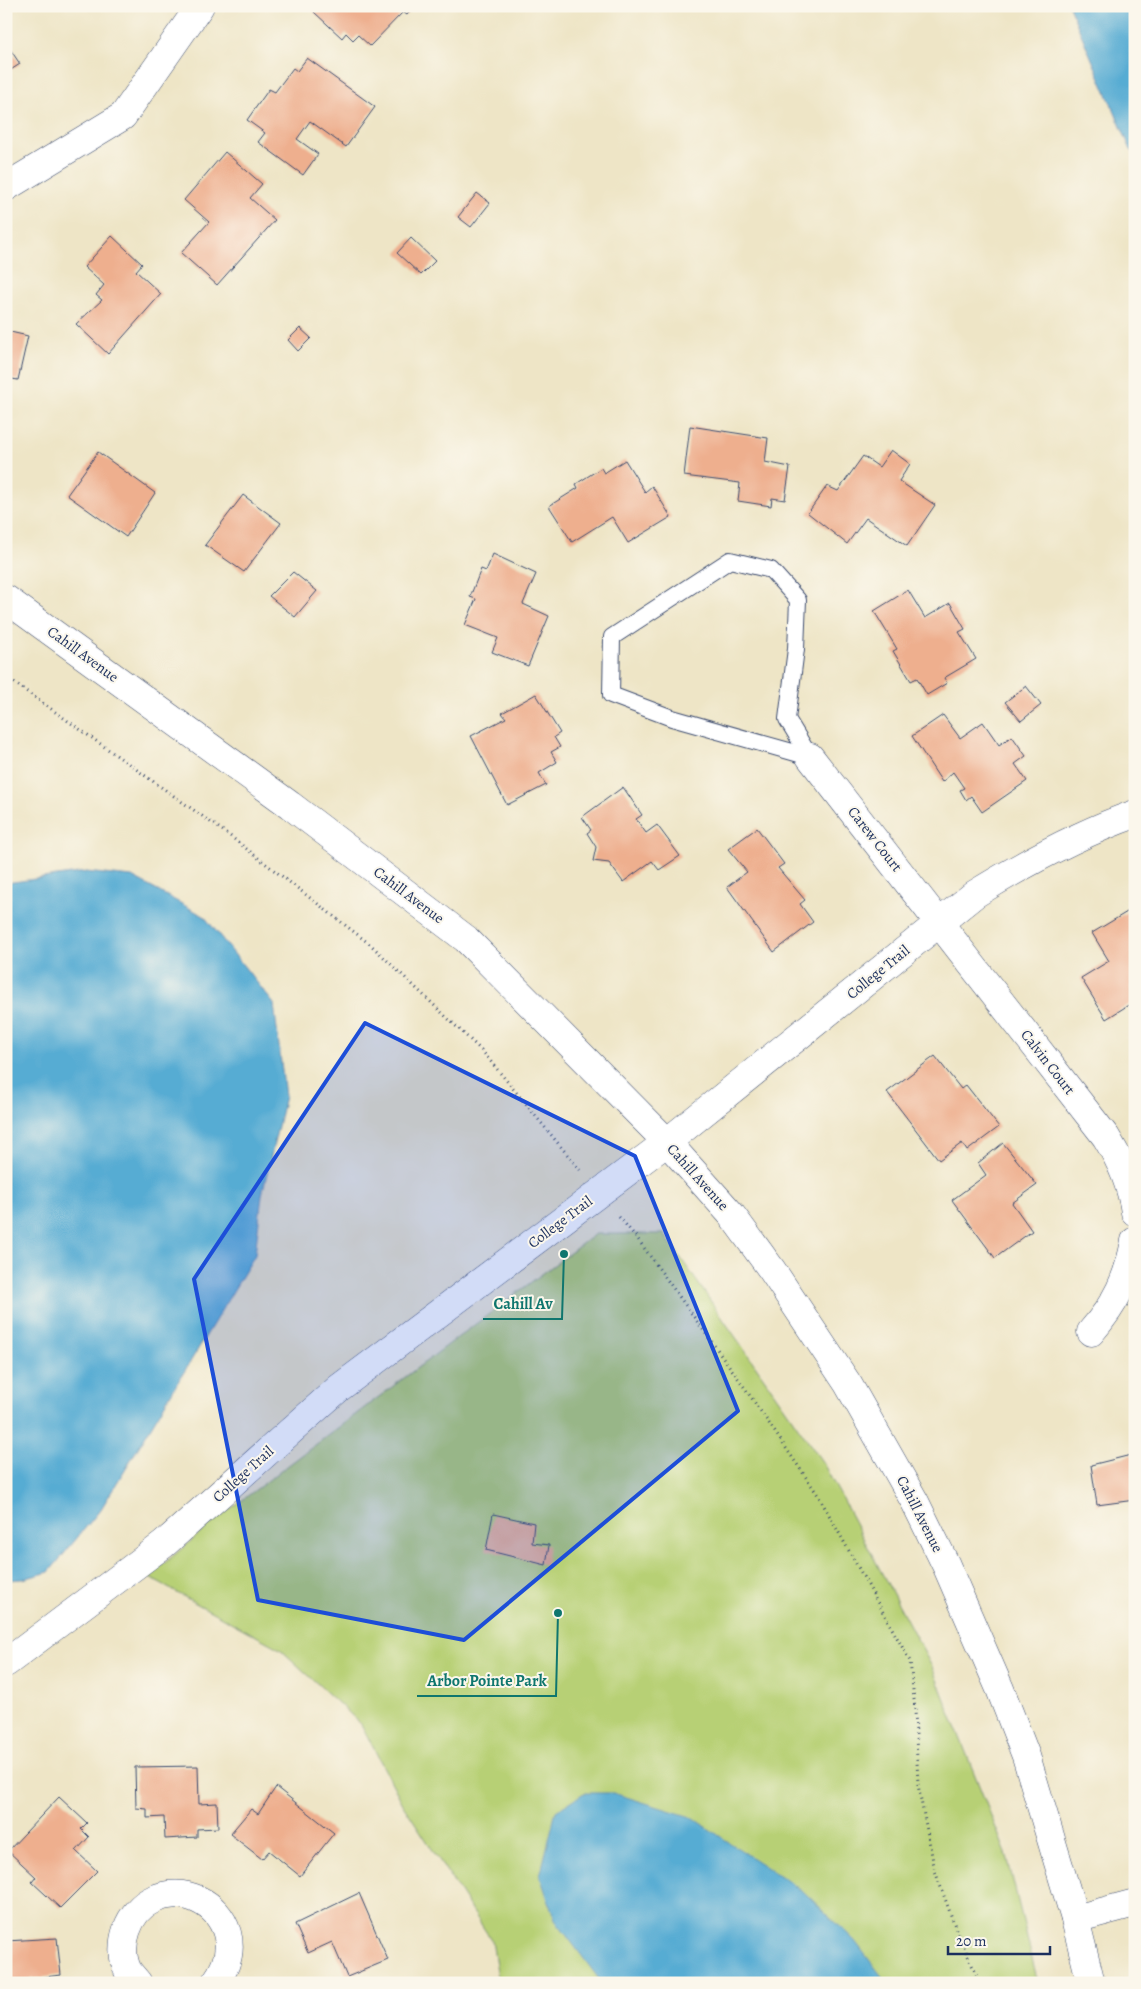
<svg xmlns="http://www.w3.org/2000/svg" width="1141" height="1989" viewBox="0 0 1141 1989" font-family="Alegreya,serif">
<rect width="100%" height="100%" fill="#fbf7ec"/>
<filter id="ink" filterUnits="userSpaceOnUse"><feTurbulence type="fractalNoise" baseFrequency=".02" numOctaves="2"/><feDisplacementMap in="SourceGraphic" scale="10" xChannelSelector="R" yChannelSelector="G"/><feConvolveMatrix kernelMatrix="1 2 1 2 8 2 1 2 1" color-interpolation-filters="sRGB"/></filter>
<filter id="wash" filterUnits="userSpaceOnUse"><feTurbulence type="fractalNoise" baseFrequency=".0096" numOctaves="4" result="noise"/><feDisplacementMap in="SourceGraphic" scale="20" xChannelSelector="R" yChannelSelector="G"/><feGaussianBlur stdDeviation="1.12" result="paint"/><feColorMatrix in="noise" values="0 0 0 0 0 0 0 0 0 0 0 0 0 0 0 0 0 1.4 0 .05"/><feComposite in="paint" operator="in"/></filter>
<g filter="url(#wash)">
<rect width="100%" height="100%" fill="#eee5c6"/>
<path fill="#b7d075" stroke="#69806a" d="M595,1234h69l159,229 109,204 75,189 31,127h-539l-7,-42 -88,-135 -43,-82 -81,-75 -132,-72 69,-58z"/>
<path fill="#57acd3" stroke="#396e98" d="M1069,6h66v147l-4,-3z
M86,872l46,5 72,39 70,88 11,92 -23,99 -7,60 -154,254 -52,63 -26,7 -17,1v-697z
M584,1793h29l78,24 113,75 50,48 33,43h-285l-47,-63 -15,-44 16,-65z"/>
<g id="blocks">
<path fill="#eeaf8e" d="M318,6h96l-7,9 -4,-3 -33,34 -12,-11 -5,5 -7,-7 -4,5 -28,-26z
M6,43l14,21 -14,9z
M307,58l68,49 -29,40 -36,-26 -13,18 21,15 -15,21 -45,-33 7,-9 -18,-13 22,-31 6,3 18,-24 4,3z
M225,152l37,32 -12,14 25,22 -58,65 -36,-32 28,-31 -25,-22z
M477,193l13,10 -19,24 -13,-10z
M112,236l30,28 -6,7 25,23 -53,60 -32,-30 26,-24 -6,-5 8,-10 -20,-18z
M411,238l24,23 -14,14 -24,-22z
M300,328l11,10 -13,13 -10,-11z
M6,331l22,5 -10,44 -12,-2z
M690,426l78,12 -3,24 25,5 -5,33 -13,-2 -1,8 -33,-5 2,-18 -56,-7z
M891,450l19,14 -11,17 36,24 -28,41 -41,-28 -19,26 -39,-31 19,-27 11,5 25,-35 16,11z
M98,452l57,41 -29,44 -59,-42z
M625,460l20,32 7,-6 19,31 -43,26 -16,-26 -40,25 -23,-36 29,-18 -2,-4 25,-16 3,5z
M243,495l38,28 -37,49 -39,-27z
M493,554l43,20 -13,30 26,12 -21,50 -36,-14 6,-14 -33,-13 11,-26 -6,-2 11,-28 5,2z
M293,572l24,19 -22,26 -26,-21z
M908,590l17,28 25,-15 15,26 -6,3 17,27 -32,19 3,5 -20,12 -10,-17 -6,3 -18,-30 4,-2 -23,-38z
M1026,686l15,19 -20,16 -16,-19z
M536,694l24,39 -6,4 6,10 -9,5 6,10 -18,11 7,12 -39,20 -36,-69 35,-18 -4,-5z
M943,715l17,23 23,-16 16,23 13,-9 14,20 -11,8 12,17 -45,31 -11,-16 -5,4 -6,-10 4,-2 -11,-16 -11,10 -30,-46z
M623,787l19,28 -6,4 10,14 11,-8 23,31 -21,14 -7,-9 -29,21 -14,-19 -16,-2 3,-14 -9,-14 4,-3 -9,-13z
M757,828l27,36 -6,4 27,32 -5,4 13,18 -39,30 -47,-65 20,-15 -19,-23z
M1132,909l3,4v71l-5,3 5,9v5l-29,18 -25,-41 28,-17 -17,-28z
M935,1056l26,33 5,-4 33,42 -32,24 -5,-8 -23,17 -52,-68z
M1003,1143l34,42 -25,18 20,28 -37,27 -43,-58 34,-25 -8,-12z
M1135,1454v46l-38,5 -6,-40z
M493,1514l41,9 -2,20 17,2 -3,20 -60,-15z
M198,1766l1,38 18,-1 1,25 -21,1v8l-32,2 -1,-22 -17,1v-9l-11,-1 -1,-41z
M276,1787l58,46 -34,43 -31,-25 -7,8 -32,-25 21,-25 7,5z
M59,1797l28,26 -6,6 8,8 -13,14 21,20 -37,37 -28,-26 4,-5 -28,-26z
M359,1893l29,67 -41,17 -15,-35 -24,11 -13,-29z
M57,1938l4,37 -31,4 1,4h-25v-42z"/>
</g>
</g>
<g filter="url(#ink)">
<use href="#blocks" fill-opacity="0" stroke="#3b4a6e" stroke-width="1"/>
<g fill="none" stroke-linecap="round" stroke-linejoin="round">
<defs>
<path id="lane" d="M730,560l41,10 27,30 -2,49 -9,70 23,38 -138,-39 -61,-23 1,-58z"/>
<path id="street" d="M6,187l117,-71 77,-110
M810,757l296,380c15,24 25,47 29,75
M667,1142l308,-248c50,-31 103,-60 160,-80
M1091,1332c25,-29 37,-53 44,-91
M1075,1919l60,-16
M138,1983c-3,-4 -7,-8 -10,-12 -12,-25 0,-61 26,-72 29,-13 64,3 73,34 5,18 -1,35 -12,50"/>
<path id="secondary" d="M6,599l284,206 176,134 201,203 64,72 41,56 76,114 67,118 31,63 54,124 26,67 49,163 16,64
M6,1663l158,-119 175,-156 328,-246"/>
</defs>
<use href="#lane" stroke="#3b4a6e" stroke-width="18"/>
<use href="#street" stroke="#3b4a6e" stroke-width="29"/>
<use href="#secondary" stroke="#3b4a6e" stroke-width="29"/>
<path stroke="#3b4a6e" stroke-width="3" stroke-dasharray="1 4" stroke-linecap="butt" d="M6,677l220,156 145,112 112,107 97,118
M619,1217l18,21 103,143 78,114 92,166 5,48 3,76 17,86 21,58 24,54"/>
<use href="#lane" stroke="#fff" stroke-width="16"/>
<use href="#street" stroke="#fff" stroke-width="28"/>
<use href="#secondary" stroke="#fff" stroke-width="28"/>
</g>
</g>
<path fill="#1d4ed8" fill-opacity="0.2" stroke="#1d4ed8" stroke-width="4" stroke-linejoin="round" d="M365,1023l270,133 103,255 -274,229 -206,-40 -64,-321z"/>
<g text-anchor="middle" stroke-width="4" stroke-linejoin="round" paint-order="stroke">
<g font-size="15" fill="#1b2f5e" stroke="#fbf7ec">
<text transform="translate(83 654) rotate(36)" y="5">Cahill Avenue</text>
<text transform="translate(875 839) rotate(52)" y="5">Carew Court</text>
<text transform="translate(409 895) rotate(37)" y="5">Cahill Avenue</text>
<text transform="translate(878 972) rotate(-39)" y="5">College Trail</text>
<text transform="translate(1048 1062) rotate(52)" y="5">Calvin Court</text>
<text transform="translate(698 1177) rotate(48)" y="5">Cahill Avenue</text>
<text transform="translate(560 1222) rotate(-37)" y="5">College Trail</text>
<text transform="translate(243 1474) rotate(-42)" y="5">College Trail</text>
<text transform="translate(920 1514) rotate(63)" y="5">Cahill Avenue</text>
</g>
</g>
<path fill="none" stroke="#0f766e" stroke-width="2" d="M564 1254L562 1319H483M558 1613L556 1696H417"/>
<g fill="#0f766e" stroke="#fbf7ec" stroke-width="2">
<circle cx="564" cy="1254" r="5"/>
<circle cx="558" cy="1613" r="5"/>
</g>
<g font-size="16" text-anchor="middle" font-weight="bold" fill="#0f766e" stroke="#fbf7ec" stroke-width="4" stroke-linejoin="round" paint-order="stroke">
<text x="523" y="1309">Cahill Av</text>
<text x="487" y="1686">Arbor Pointe Park</text>
</g>
<rect width="1141" height="1989" fill="none" stroke="#fbf7ec" stroke-width="25"/>
<path d="M948 1946v8h102v-8" fill="none" stroke="#1b2f5e" stroke-width="2.5"/>
<text x="956" y="1946" font-size="15" fill="#1b2f5e" stroke="#fbf7ec" stroke-width="4" paint-order="stroke">20 m</text>
</svg>
